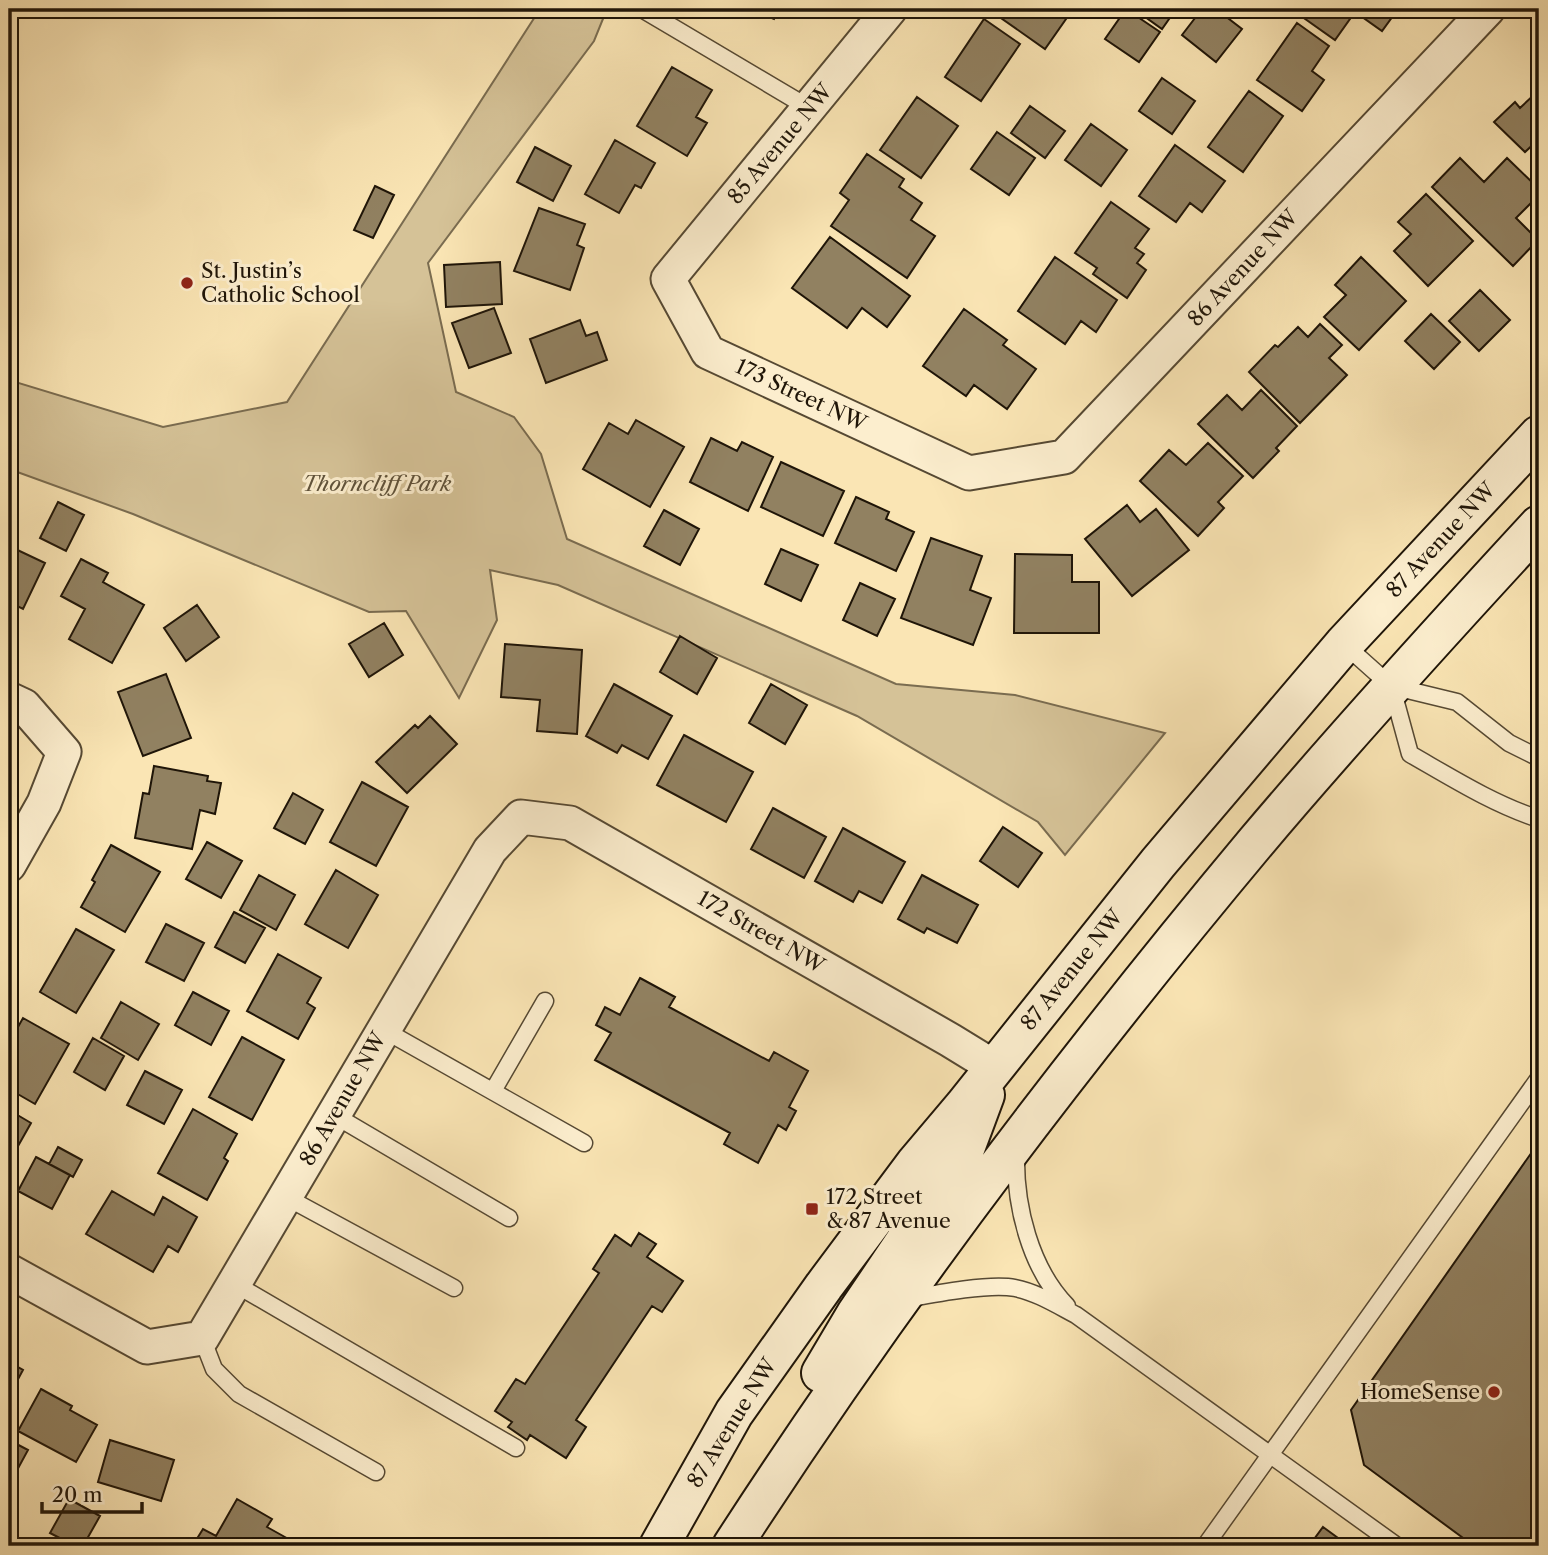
<svg xmlns="http://www.w3.org/2000/svg" width="1548" height="1555" viewBox="0 0 1548 1555" font-family="'Libre Caslon Text',serif">
<rect width="100%" height="100%" fill="#fae5b4"/>
<filter id="stains"><feTurbulence type="fractalNoise" baseFrequency=".00286" numOctaves="4"/><feColorMatrix values="0 0 0 0 .2 0 0 0 0 .09 0 0 0 0 .02 0 0 0 .5 -.17"/></filter>
<radialGradient id="worn" r=".72"><stop offset=".6" stop-color="#630" stop-opacity="0"/><stop offset="1" stop-color="#630" stop-opacity=".3"/></radialGradient>
<path fill="#d5c297" stroke="#7a6c50" stroke-width="2" d="M540,9h67l-13,32 -166,222 28,129 58,25 27,37 26,85 329,145 119,11 150,38 -100,122 -27,-33 -181,-106 -299,-131 -68,-15 7,50 -38,78 -53,-87 -37,1 -236,-98 -124,-45v-89l154,47 124,-25z"/>
<path fill="#918161" stroke="#1f1508" stroke-width="2" d="M750,9h29l-5,10z
M1003,9h70l-28,40 -47,-33z
M1126,9l34,23 -21,30 -34,-23z
M1134,9h42l-14,20z
M1202,9h14l26,20 -26,33 -34,-27z
M1306,9h92l-16,22 -27,-19 -20,28 -34,-24z
M984,19l36,25 -39,57 -36,-24z
M1297,23l32,23 -17,25 12,9 -22,31 -45,-31z
M672,67l40,23 -16,27 11,6 -20,33 -50,-30z
M1162,78l33,23 -23,33 -33,-23z
M1539,90v49l-14,13 -31,-30 21,-20 5,6z
M1249,91l34,25 -40,56 -35,-25z
M917,97l41,29 -37,52 -41,-28z
M1030,106l35,25 -20,27 -34,-25z
M1091,124l36,26 -26,36 -36,-26z
M997,132l38,26 -26,37 -38,-26z
M615,140l40,23 -14,25 -6,-3 -16,28 -34,-19z
M1175,145l50,36 -23,31 -12,-9 -14,19 -37,-26z
M535,147l36,19 -18,35 -36,-19z
M867,154l37,25 -5,8 23,16 -11,17 24,16 -28,42 -76,-52 18,-26 -9,-7z
M1460,158l24,24 23,-24 32,31v6l-23,23 22,22 -25,26 -81,-79z
M375,186l19,9 -21,43 -19,-8z
M1426,194l47,47 -45,45 -34,-35 17,-17 -13,-12z
M1111,202l38,27 -14,19 9,6 -7,9 9,7 -19,28 -34,-24 4,-6 -22,-15z
M539,208l46,16 -8,21 7,3 -14,42 -56,-19z
M830,237l80,59 -23,31 -25,-19 -15,20 -55,-40z
M1055,257l62,43 -21,32 -15,-11 -16,23 -47,-33z
M1361,257l45,44 -47,49 -35,-33 22,-22 -11,-10z
M500,262l2,42 -56,3 -2,-42z
M1480,290l30,30 -31,31 -30,-30z
M494,308l17,45 -42,15 -17,-45z
M964,309l43,31 -4,5 33,24 -29,40 -33,-24 -8,11 -43,-30z
M1431,314l29,28 -26,27 -29,-28z
M580,320l6,16 11,-4 10,28 -61,23 -16,-44z
M1320,324l22,21 -13,13 18,17 -47,48 -51,-51 26,-27 3,2 20,-20 10,10z
M1261,390l36,36 -21,22 3,3 -26,27 -55,-54 29,-29 15,15z
M636,420l48,27 -34,60 -67,-38 26,-46 19,11z
M711,438l26,13 5,-9 31,15 -25,54 -58,-29z
M1208,443l35,33 -25,26 6,6 -26,28 -58,-55 29,-31 17,15z
M781,462l63,29 -21,45 -62,-29z
M856,497l33,15 -3,7 28,13 -18,39 -61,-28z
M58,502l26,13 -18,36 -26,-13z
M1127,505l13,17 16,-13 33,41 -57,46 -47,-57z
M664,510l35,19 -19,36 -36,-19z
M931,538l51,18 -12,34 21,8 -18,47 -72,-27z
M9,546l36,17 -22,46 -14,-7z
M781,549l37,16 -17,36 -36,-17z
M1015,554l57,1v27h27v51h-85z
M81,559l27,14 -5,9 41,23 -32,58 -43,-24 16,-30 -24,-13z
M860,583l35,16 -18,37 -34,-16z
M197,605l22,32 -33,24 -22,-33z
M384,623l19,32 -34,22 -20,-33z
M680,636l37,22 -20,36 -37,-22z
M505,644l77,6 -5,84 -40,-3 3,-31 -39,-3z
M166,674l25,64 -48,18 -25,-64z
M614,684l58,32 -24,43 -26,-14 -5,8 -31,-17z
M771,684l36,21 -22,39 -36,-21z
M430,716l27,28 -50,49 -31,-31 39,-37 3,3z
M684,735l69,37 -27,50 -69,-37z
M154,766l54,10 -1,5 14,2 -6,31 -15,-4 -8,39 -57,-11 8,-45 6,1z
M362,782l46,25 -32,59 -46,-24z
M293,793l30,17 -18,34 -31,-16z
M773,808l53,29 -22,41 -53,-29z
M1003,827l39,26 -24,34 -38,-26z
M843,828l62,34 -23,41 -23,-12 -6,11 -38,-21z
M207,842l35,19 -21,37 -35,-19z
M111,845l49,27 -35,60 -44,-25 14,-25 -3,-2z
M336,870l42,25 -30,53 -43,-24z
M259,875l36,20 -19,35 -36,-20z
M922,875l56,30 -21,38 -30,-15 -3,5 -26,-14z
M234,912l31,16 -20,35 -30,-16z
M166,924l38,19 -20,38 -38,-19z
M76,929l38,21 -38,63 -36,-21z
M278,954l43,24 -14,25 8,5 -17,31 -51,-28z
M640,978l35,19 -6,10 100,54 5,-9 34,19 -19,36 7,4 -10,19 -8,-5 -20,38 -34,-19 6,-11 -135,-73 16,-27 -15,-8 9,-18 15,8z
M193,992l36,19 -18,34 -36,-20z
M121,1002l38,22 -21,36 -37,-22z
M23,1018l46,26 -34,60 -26,-15v-46z
M242,1037l42,23 -32,60 -43,-23z
M93,1038l31,18 -19,34 -31,-18z
M145,1071l37,19 -18,34 -37,-19z
M193,1109l44,25 -13,24 4,3 -21,39 -49,-27z
M9,1110l22,13 -22,39z
M1539,1142v404h-65l-110,-81 -13,-55z
M58,1147l24,13 -9,17 -24,-13z
M36,1157l34,18 -18,34 -34,-18z
M112,1191l42,24 9,-18 34,20 -19,35 -10,-6 -15,26 -67,-38z
M639,1233l17,11 -9,13 36,24 -21,31 -10,-6 -76,114 10,7 -20,31 -36,-23 -3,5 -19,-13 4,-5 -17,-11 21,-32 9,5 74,-111 -6,-4 22,-34 16,11z
M9,1362l14,8 -14,26z
M41,1389l31,17 -2,4 27,15 -21,37 -58,-31z
M9,1440l19,10 -19,35z
M110,1440l64,20 -13,41 -63,-19z
M69,1499l31,17 -17,30h-8l-25,-13z
M237,1499l35,20 -5,8 34,19 -108,-1 10,-16 13,7z
M1323,1527l26,19h-40z"/>
<g fill="none" stroke-linecap="round" stroke-linejoin="round">
<defs>
<path id="lane" d="M642,9l167,99
M1344,644l47,42 66,16 52,41 30,15
M1392,688l18,66c42,24 83,50 129,65
M384,1030l200,113
M493,1091l52,-90
M334,1115l175,103
M1016,1155c-1,51 14,113 51,151
M286,1197l168,91
M235,1284l281,164
M906,1299c27,-5 83,-16 109,-11 21,4 42,17 61,27l321,231
M202,1338l12,31 25,25 137,78
M1205,1546l334,-468"/>
<path id="street" d="M890,9l-222,270 40,73 261,121 95,-16 424,-448
M9,699l15,7 40,46 -20,51 -35,62
M9,1271l138,76 55,-9 288,-488 31,-33 49,6 380,217 44,27"/>
<path id="secondary" d="M821,1373l35,-59 106,-157 23,-62
M659,1546l75,-133 90,-127 91,-122 49,-58 194,-243 186,-219 195,-209
M732,1546c159,-246 336,-479 524,-704 91,-108 187,-213 283,-317"/>
</defs>
<use href="#lane" stroke="#564933" stroke-width="19"/>
<use href="#street" stroke="#564933" stroke-width="37"/>
<use href="#secondary" stroke="#1f1508" stroke-width="42"/>
<use href="#lane" stroke="#fceece" stroke-width="16"/>
<use href="#street" stroke="#fceece" stroke-width="33"/>
<use href="#secondary" stroke="#fceece" stroke-width="38"/>
</g>
<g fill="#8f2418" stroke="#fceece" stroke-width="2.5">
<circle cx="187" cy="283" r="7"/>
<rect x="805" y="1202" width="14" height="14" rx="3.5"/>
<circle cx="1494" cy="1392" r="7"/>
</g>
<g text-anchor="middle" stroke-width="6" stroke-linejoin="round" paint-order="stroke">
<g font-size="21" fill="#1f1508" stroke="#fceece">
<text transform="translate(780 144) rotate(-50)" y="7">85 Avenue NW</text>
<text transform="translate(1243 268) rotate(-47)" y="7">86 Avenue NW</text>
<text transform="translate(801 395) rotate(25)" y="7">173 Street NW</text>
<text transform="translate(1441 540) rotate(-47)" y="7">87 Avenue NW</text>
<text transform="translate(761 932) rotate(30)" y="7">172 Street NW</text>
<text transform="translate(1072 970) rotate(-51)" y="7">87 Avenue NW</text>
<text transform="translate(343 1099) rotate(-60)" y="7">86 Avenue NW</text>
<text transform="translate(732 1423) rotate(-58)" y="7">87 Avenue NW</text>
</g>
<g font-size="21" fill="#1f1508" stroke="#fceece" text-anchor="start">
<text x="201" y="278">St. Justin’s<tspan x="201" dy="24">Catholic School</tspan></text>
<text x="826" y="1204">172 Street<tspan x="826" dy="24">&amp; 87 Avenue</tspan></text>
<text x="1480" y="1399" text-anchor="end">HomeSense</text>
</g>
<g font-size="21" font-style="italic" fill="#5f523a" stroke="#fceece">
<text x="377" y="491">Thorncliff Park</text>
</g>
</g>
<rect width="1548" height="1555" fill="none" stroke="#fae5b4" stroke-width="35"/>
<rect x="10" y="10" width="1527" height="1534" fill="none" stroke="#1f1508" stroke-width="3.5"/>
<rect x="18" y="18" width="1513" height="1520" fill="none" stroke="#1f1508" stroke-width="2"/>
<path d="M42 1502v10h100v-10" fill="none" stroke="#1f1508" stroke-width="3.5"/>
<text x="52" y="1502" font-size="21" fill="#1f1508" stroke="#fceece" stroke-width="5" paint-order="stroke">20 m</text>
<rect width="100%" height="100%" filter="url(#stains)"/>
<rect width="100%" height="100%" fill="url(#worn)"/>
</svg>
